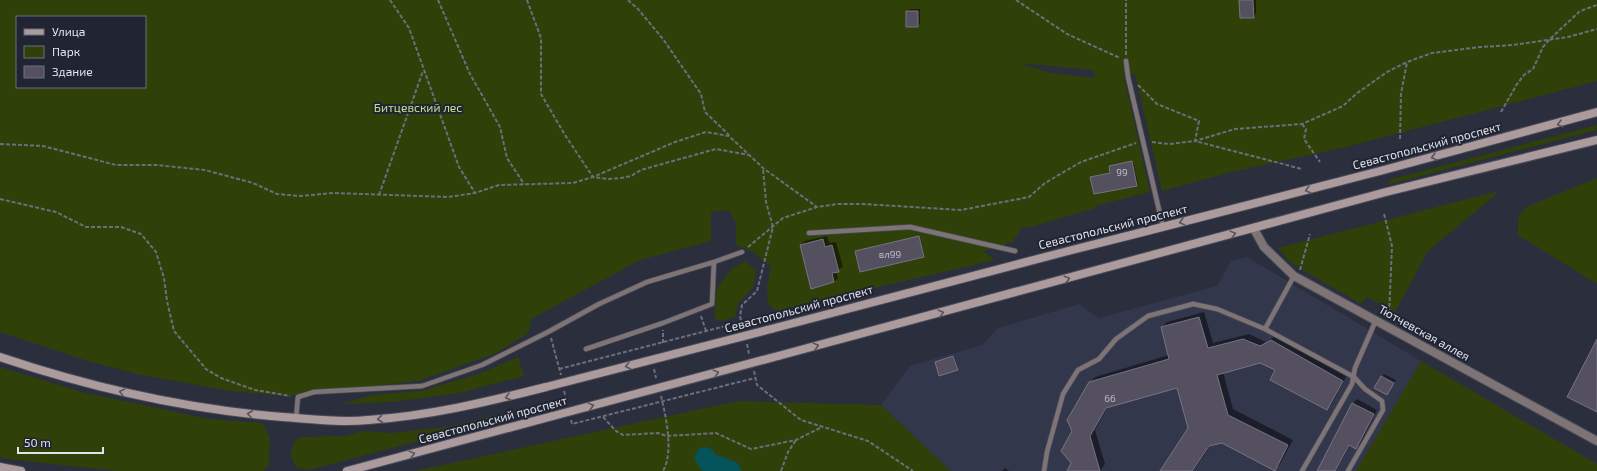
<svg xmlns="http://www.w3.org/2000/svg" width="1597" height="471" viewBox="0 0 1597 471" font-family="'Exo 2',sans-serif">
<rect width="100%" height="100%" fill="#2b2e3d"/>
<path fill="#33374c" d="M1247,257l174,104 -65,110h-405l-70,-66 29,-39 72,-21 16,-17 81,-24 20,14 118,-32 14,-25z"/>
<path fill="#2f4109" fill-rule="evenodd" d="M0,0h1597v81l-259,68 -107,23 -69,19 -27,-117 -12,-1 27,119 -55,14v2l-64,19h-9l-10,16 -5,-1 -5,5 -19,4 12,9 -219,51 -8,-7 -1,-18 4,-19 -18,-15 -17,-7v-22l-7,-13 -18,2v29l-71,19 -109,59 -2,14 -35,21 -76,27 -133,15 -54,-5 -90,-16 -50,-13 -91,-30zM17,17h128v70h-128zM1018,63l76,7v8l-43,-5z
M1597,125v5l-207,54 -2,-4z
M1597,178v106l-79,-49v-17l8,-11z
M1495,192l1,2 -3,3 -65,54 -33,61 -28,-15 -6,7 -70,-41 -13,-15z
M745,261l11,9 -3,17 -15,17 -3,13 -14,4 -7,-3 3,-30 15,-19z
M518,357l6,19 -65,17 -65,9 -52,2 30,-9 49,-4 58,-17z
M1421,361l176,103v7h-241z
M0,367l81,25 128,27 53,4 8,14 -1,29 -6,5h-146l-110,-12 -7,-2z
M738,401l143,4 70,66h-536z
M545,403l1,4 -237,63 -12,-2 -7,-14 4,-12 7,-5 45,-1 15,-5 29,2 58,-6z"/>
<path fill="#0007" d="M1240,0h16v14l-2,3z
M910,9h10v14l-3,3 -10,-15z
M1133,161l5,23 -1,1 -45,-8 19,-5v-6z
M827,236l2,7 7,-1 7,25 -7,4 2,7 -4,4 -33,-37 4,-4z
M920,237l4,18 -1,1 -66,-4z
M1204,312l9,31 36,-9 17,8 11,-7 70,40 -15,28 -5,6 -51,-39 -16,-8 -37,10 10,37 60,31 -13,24 -5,6 -53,-28 -11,3 -18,26h-32l28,-43 -11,-41 -70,19 -13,24 10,34 -5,7h-32l4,-8 2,-32 15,-48 6,-6 74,-22 -7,-28 5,-5z
M954,356l4,12 -1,1 -20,-7z
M1384,374l12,6 -9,14 -12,-6z
M1357,399l20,11 -17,34 -4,4 -6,-3 -14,26h-18l35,-68z
M1005,468l4,3h-7z"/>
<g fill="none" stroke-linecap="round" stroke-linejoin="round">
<path stroke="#477f86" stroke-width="3.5" d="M707,471l2,-8"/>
<path stroke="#05545b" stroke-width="20" d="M705,457l4,6 22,8"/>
</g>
<path fill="#555060" stroke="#787284" d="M1239,0h14l1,18h-14z
M906,11h12v16h-12z
M1132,161l5,25 -43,8 -4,-17 20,-4 -1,-7z
M919,236l5,21 -64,15 -5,-21z
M823,239l2,8 7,-2 7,27 -7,1 2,9 -23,7 -11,-44z
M1199,317l9,31 35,-9 17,7 11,-6 72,41 -16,29 -57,-30 5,-10 -15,-7 -43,12 11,40 60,30 -13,26 -53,-28 -13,3 -17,25h-32l28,-43 -11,-40 -71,20 -16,28 10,35h-33l4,-8 -10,-12 11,-20 -5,-11 22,-38 80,-23 -8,-32z
M1597,339v73l-30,-15z
M953,356l5,14 -19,6 -4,-14z
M1381,376l13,7 -7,12 -13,-7z
M1352,403l22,11 -18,35 -7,-4 -14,26h-18z"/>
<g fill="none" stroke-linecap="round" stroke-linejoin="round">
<defs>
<path id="service" d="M1126,61l2,16 35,150
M809,233l101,-6 105,24
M1265,329l89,48 11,12 17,12 1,9 -35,61
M586,349l77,-26 49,-19 2,-42
M296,418l2,-21 16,-5 108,-6 60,-21 66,-33 51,-28 48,-22 67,-20 28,-10
M1044,471l3,-19 16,-58 15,-24 21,-11 17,-20 32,-23 45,-12 24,5 48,20 29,-53
M1302,471l50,-87 3,-16 21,-48"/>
<path id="minor" d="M1254,229l10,18 30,29 303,165"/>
<path id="secondary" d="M771,329l297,-78 75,-19 237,-61 217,-59
M778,356l608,-164 211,-52
M0,357c92,31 186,52 283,60 28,2 57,6 85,3 61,-4 119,-18 178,-33
M0,467l21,4
M347,471l206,-55"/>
</defs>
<use href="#service" stroke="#484b59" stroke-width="6"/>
<use href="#minor" stroke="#484b59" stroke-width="10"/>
<use href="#secondary" stroke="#484b59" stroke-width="10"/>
<path stroke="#6c6e7c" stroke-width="2" stroke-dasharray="4 2" stroke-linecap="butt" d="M390,0l19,28 50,139 16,26
M438,0l32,74 30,53 7,31 17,26
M527,0l14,38v56l24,41 28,42 82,-35 31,-10 23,4 34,32 54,39
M628,0l10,9 25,30 38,55 4,18 24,23
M1016,0l51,34 53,24
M1126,55v-55
M1138,85l19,19 42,17 -4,20 107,28
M1501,112l16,-28 7,-9 9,-6 10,-22 6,-7 31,-29 17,-6
M1302,124l4,5 -2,10 16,23
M1400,139l1,-45 6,-32
M1152,142l17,2 26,-3 40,-12 67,-5 41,-18 13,-12 31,-22 20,-10 25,-9 48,-6 33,-2 55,-8 29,-8
M0,144l43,2 73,19h40l49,5 48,13 24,11 23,2 33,-3 115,4 27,-4 24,-8 74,-2 20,-6 15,2 13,-1 10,-2 10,-6 14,-4 61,-17 33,6
M379,195l44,-124
M0,199l56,13 30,15h35l20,7 15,18 8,26 3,23 7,30 32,38 15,9 34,12 35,6
M1384,214l8,32 -3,70
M748,247l35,-29 34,-11 21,-3h25l98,6 68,-13 16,-14 36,-21 55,-19
M1300,270l10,-36
M701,316l5,15
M742,326l-2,-10 2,-11 15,-14 16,-64 -7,-25 -3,-33
M551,338l10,37
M663,343v-13
M747,344l2,10
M559,369l182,-47
M654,369l2,9
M754,371l3,14 44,35 67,21 45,30
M564,391l3,11
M661,396c5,21 13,56 2,75
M603,417l13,14 7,4 35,-2 9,3 49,-3 35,16 45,-9 26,-13
M571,420l1,4 183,-46
M781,471l7,-19 8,-12"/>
<use href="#service" stroke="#7e7475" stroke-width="4.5"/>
<use href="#minor" stroke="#7e7475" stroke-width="8"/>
<use href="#secondary" stroke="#ab9b9c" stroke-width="8"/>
<defs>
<path id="secondary-bridge" d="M546,387l225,-58
M553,416l225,-60"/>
</defs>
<use href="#secondary-bridge" stroke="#484b59" stroke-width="10" stroke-linecap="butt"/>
<use href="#secondary-bridge" stroke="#ab9b9c" stroke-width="8"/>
</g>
<defs><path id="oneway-chevron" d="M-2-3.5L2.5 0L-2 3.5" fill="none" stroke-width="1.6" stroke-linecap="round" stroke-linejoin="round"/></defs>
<g stroke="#58545d">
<use href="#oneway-chevron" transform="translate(1560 124) rotate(165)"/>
<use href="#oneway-chevron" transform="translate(1434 157) rotate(165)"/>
<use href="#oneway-chevron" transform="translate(1308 190) rotate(165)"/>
<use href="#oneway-chevron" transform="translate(1182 222) rotate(165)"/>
<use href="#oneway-chevron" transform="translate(1233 234) rotate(-15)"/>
<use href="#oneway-chevron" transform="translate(1067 279) rotate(-15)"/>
<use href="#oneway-chevron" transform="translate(941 313) rotate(-15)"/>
<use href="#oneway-chevron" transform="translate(816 346) rotate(-15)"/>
<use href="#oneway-chevron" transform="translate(628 366) rotate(166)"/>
<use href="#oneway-chevron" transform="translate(716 373) rotate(-15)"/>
<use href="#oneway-chevron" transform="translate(122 392) rotate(-166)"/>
<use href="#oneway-chevron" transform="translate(508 397) rotate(165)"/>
<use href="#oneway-chevron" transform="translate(591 406) rotate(-15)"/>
<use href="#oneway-chevron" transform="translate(250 414) rotate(-173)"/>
<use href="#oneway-chevron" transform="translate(380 419) rotate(174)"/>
<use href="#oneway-chevron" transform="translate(412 454) rotate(-15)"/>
</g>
<g text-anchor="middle" stroke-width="4" stroke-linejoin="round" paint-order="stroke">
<g font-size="10" fill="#bdbec9">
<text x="1122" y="176">99</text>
<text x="890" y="258">вл99</text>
<text x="1110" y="402">66</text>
</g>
<g font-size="12" fill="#c0e18d" stroke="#212433">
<text x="418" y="112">Битцевский лес</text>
</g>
<g font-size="12" fill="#e0e2ec" stroke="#212433">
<text transform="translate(1427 146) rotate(-15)" y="4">Севастопольский проспект</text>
<text transform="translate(1113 227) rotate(-14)" y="4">Севастопольский проспект</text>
<text transform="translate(799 309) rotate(-15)" y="4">Севастопольский проспект</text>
<text transform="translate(1424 333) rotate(29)" y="4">Тютчевская аллея</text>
<text transform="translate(493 420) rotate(-15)" y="4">Севастопольский проспект</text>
</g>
</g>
<rect x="16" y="16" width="130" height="72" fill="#212433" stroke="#6d707d"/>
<rect x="24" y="29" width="20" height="6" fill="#ab9b9c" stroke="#6d707d"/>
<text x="52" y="36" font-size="12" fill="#e0e2ec">Улица</text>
<rect x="24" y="46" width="20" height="12" fill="#2f4109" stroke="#6d707d"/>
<text x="52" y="56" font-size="12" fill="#e0e2ec">Парк</text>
<rect x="24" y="66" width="20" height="12" fill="#555060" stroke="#6d707d"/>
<text x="52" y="76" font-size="12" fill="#e0e2ec">Здание</text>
<path d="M18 447v6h85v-6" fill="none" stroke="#e0e2ec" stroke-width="2"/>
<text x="24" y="447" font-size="12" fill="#e0e2ec" stroke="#212433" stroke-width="3" paint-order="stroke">50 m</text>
</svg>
